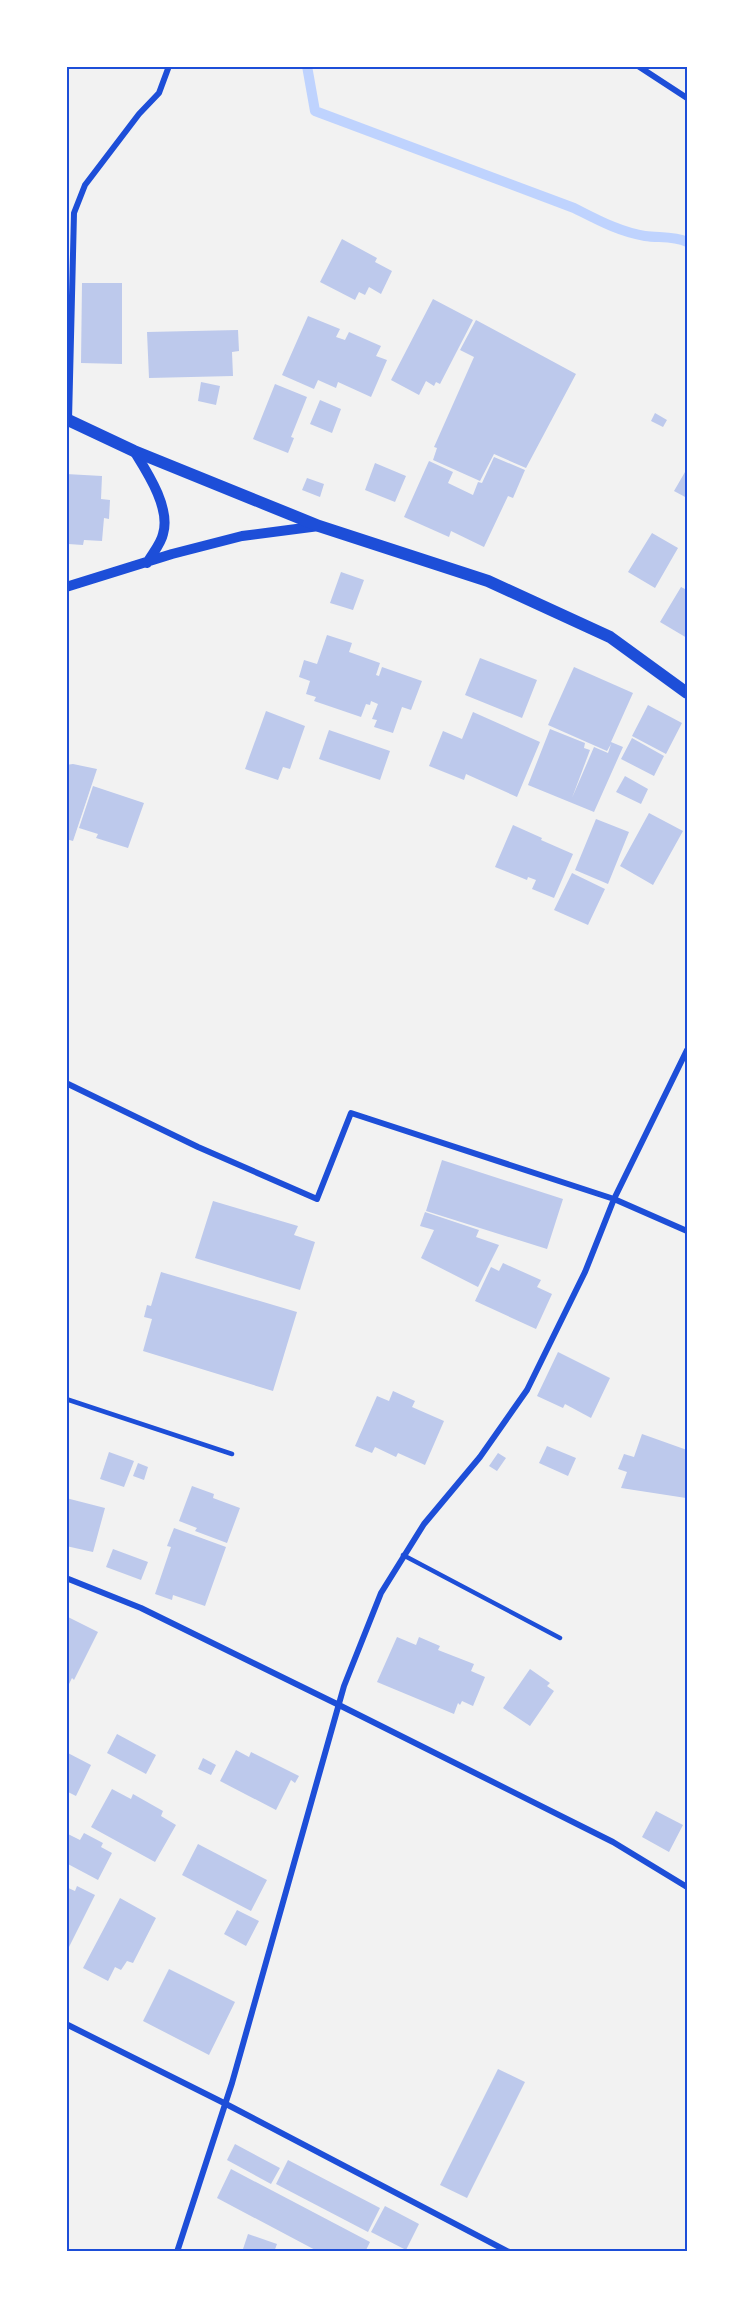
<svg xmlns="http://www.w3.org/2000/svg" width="753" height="2318" viewBox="0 0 753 2318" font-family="Rubik,sans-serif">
<rect width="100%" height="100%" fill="#f2f2f2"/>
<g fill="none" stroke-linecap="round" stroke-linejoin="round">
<path stroke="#bfd3fe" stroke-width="10" d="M307,66l8,45 259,97c22,11 45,24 71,28 14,2 29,0 42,6"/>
</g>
<path fill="#bdc9ec" d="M342,239l35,19 -2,4 17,9 -11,23 -12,-7 -4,8 -6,-3 -4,8 -35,-18z
M82,283h40v81l-41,-1z
M433,299l40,21 -33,64 -4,-2 -2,4 -8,-5 -7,14 -28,-15z
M308,316l32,13 -4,8 9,3 4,-8 32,14 -5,10 11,4 -16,37 -33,-15 -2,6 -18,-8 -4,9 -32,-14z
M476,320l100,54 -50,94 -32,-14 -14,27 -47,-21 4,-12 -3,-1 40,-90 -14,-7z
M238,330l1,21 -7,1 1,24 -84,2 -2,-46z
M201,382l19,4 -4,19 -18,-4z
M275,384l32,13 -16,40 3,1 -6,15 -35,-14z
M320,400l21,9 -9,24 -22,-9z
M655,413l12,7 -4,7 -12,-6z
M494,457l31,13 -12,28 -5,-2 -24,51 -33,-16 -2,6 -45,-20 25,-56 24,11 -5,11 25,12 5,-13 4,1z
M375,463l31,13 -11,26 -30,-12z
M685,472l2,1v25l-13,-7z
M66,474l36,2 -1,23 9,1 -1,19 -5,-1 -2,23 -18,-1 -1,5 -15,-1v3h-2z
M307,478l17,6 -4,13 -18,-7z
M652,533l26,15 -23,40 -27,-16z
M341,572l23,8 -11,30 -23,-7z
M681,587l6,3v48l-27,-16z
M327,635l25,8 -3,9 31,11 -4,12 3,1 3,-9 40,14 -11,29 -9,-3 -9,26 -19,-6 3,-7 -5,-1 6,-15 -7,-3 -1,4 -4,-1 -5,13 -47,-16 2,-4 -10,-3 4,-13 -11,-4 5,-17 13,4z
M480,658l57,22 -15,38 -57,-23z
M574,667l59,26 -22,49 12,5 -29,65 -66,-27 22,-56 35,14 -1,5 6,2 -18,48 22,-51 14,6 3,-9 -4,7 -59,-26z
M648,705l34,18 -16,31 -34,-18z
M266,711l39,15 -15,43 -7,-2 -5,13 -33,-11z
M473,712l67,30 -23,55 -51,-23 -2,6 -35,-14 14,-35 19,8z
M329,730l61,21 -10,29 -61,-21z
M632,738l32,18 -10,20 -33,-17z
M73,764l24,5 -24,72 -7,-2v-74z
M625,776l23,13 -7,15 -25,-12z
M93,786l51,17 -16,45 -32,-10 2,-4 -19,-6z
M649,813l34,18 -30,54 -33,-19z
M596,819l33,13 -21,52 -33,-14z
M513,825l29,13 -1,2 32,14 -19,44 -22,-9 4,-9 -8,-3 -1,3 -32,-13z
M572,873l33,16 -17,36 -34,-15z
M442,1160l121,39 -16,50 -121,-38z
M213,1201l85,25 -4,9 21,7 -15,48 -105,-32z
M425,1212l54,18 -3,7 23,8 -21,42 -57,-29 13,-28 -14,-4z
M503,1263l38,17 -4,7 15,7 -16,35 -61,-28 16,-34 8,4z
M161,1272l136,40 -24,79 -130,-40 9,-32 -8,-2 3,-12 4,1z
M558,1352l52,26 -19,40 -26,-14 -2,4 -26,-12z
M393,1391l22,10 -3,6 32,14 -19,44 -27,-12 -2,4 -21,-10 -3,6 -17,-7 22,-50 12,5z
M642,1434l45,16 -1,48 -65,-10 6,-16 -9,-3 6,-15 10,3z
M547,1446l29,12 -8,18 -29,-13z
M109,1452l25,9 -10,26 -24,-8z
M498,1453l8,5 -9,13 -8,-5z
M138,1463l10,4 -4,13 -11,-4z
M192,1486l22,8 -1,4 27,10 -13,35 -32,-12 2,-3 -18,-7z
M66,1498l39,10 -12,44 -27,-6z
M174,1528l52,19 -21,59 -32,-11 -1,5 -17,-6 16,-47 -4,-1z
M113,1549l35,13 -7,18 -35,-13z
M68,1617l30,15 -24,48 -2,-2 -6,12v-70z
M397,1637l19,8 3,-8 21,9 -2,4 36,14 -3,7 14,6 -12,29 -11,-5 -2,4 -2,-2 -4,11 -77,-32z
M530,1669l20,14 -3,3 7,5 -24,35 -27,-18z
M117,1734l39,21 -10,19 -39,-21z
M236,1750l13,7 2,-5 48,24 -4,7 -4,-3 -15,30 -56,-29z
M66,1752l25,13 -15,31 -10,-5z
M203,1758l13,7 -5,10 -13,-6z
M112,1789l19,10 2,-5 30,17 -2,5 15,9 -21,37 -64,-35z
M656,1811l27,14 -14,27 -27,-15z
M66,1833l14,7 4,-7 19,10 -2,4 11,6 -14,27 -32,-17z
M198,1844l69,36 -16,31 -69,-36z
M77,1886l18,9 -26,52 -3,-1v-59l9,4z
M120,1898l36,20 -23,45 -6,-2 -6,9 -6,-3 -7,14 -25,-13z
M237,1910l22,11 -13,25 -22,-12z
M169,1969l66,33 -26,53 -66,-34z
M498,2069l27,13 -58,116 -27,-13z
M235,2144l45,24 -9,16 -44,-24z
M288,2160l92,48 -12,24 -92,-48z
M231,2169l139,73 -5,10h-46l-102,-54z
M385,2206l34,18 -13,26 -35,-18z
M248,2234l29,10 -3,8h-32z"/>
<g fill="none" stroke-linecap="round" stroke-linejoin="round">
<path stroke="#1d4ed8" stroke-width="4.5" d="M66,1399l166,55
M403,1555l157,83"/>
<path stroke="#1d4ed8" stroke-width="6" d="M638,66l49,32
M69,420l5,-207 11,-28 54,-71 20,-21 10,-27
M66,1083l132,64 119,52 34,-86 263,86 73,32
M66,1578l75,30 198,97 274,137 74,45
M66,2024l160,80 283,148
M177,2252l55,-169 112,-397 37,-93 43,-69 56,-67 47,-67 58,-118 29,-73 73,-149"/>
<path stroke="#1d4ed8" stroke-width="10" d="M134,451c13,21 37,57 29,83 -2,10 -11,20 -16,29
M66,587l106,-33 70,-18 77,-10"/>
<path stroke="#1d4ed8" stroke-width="12" d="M66,419l68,32 185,75 169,55 122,56 77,56"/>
</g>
<rect width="753" height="2318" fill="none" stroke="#ffffff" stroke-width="135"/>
<rect x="68" y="68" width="618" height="2182" fill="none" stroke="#1d4ed8" stroke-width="2"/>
</svg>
